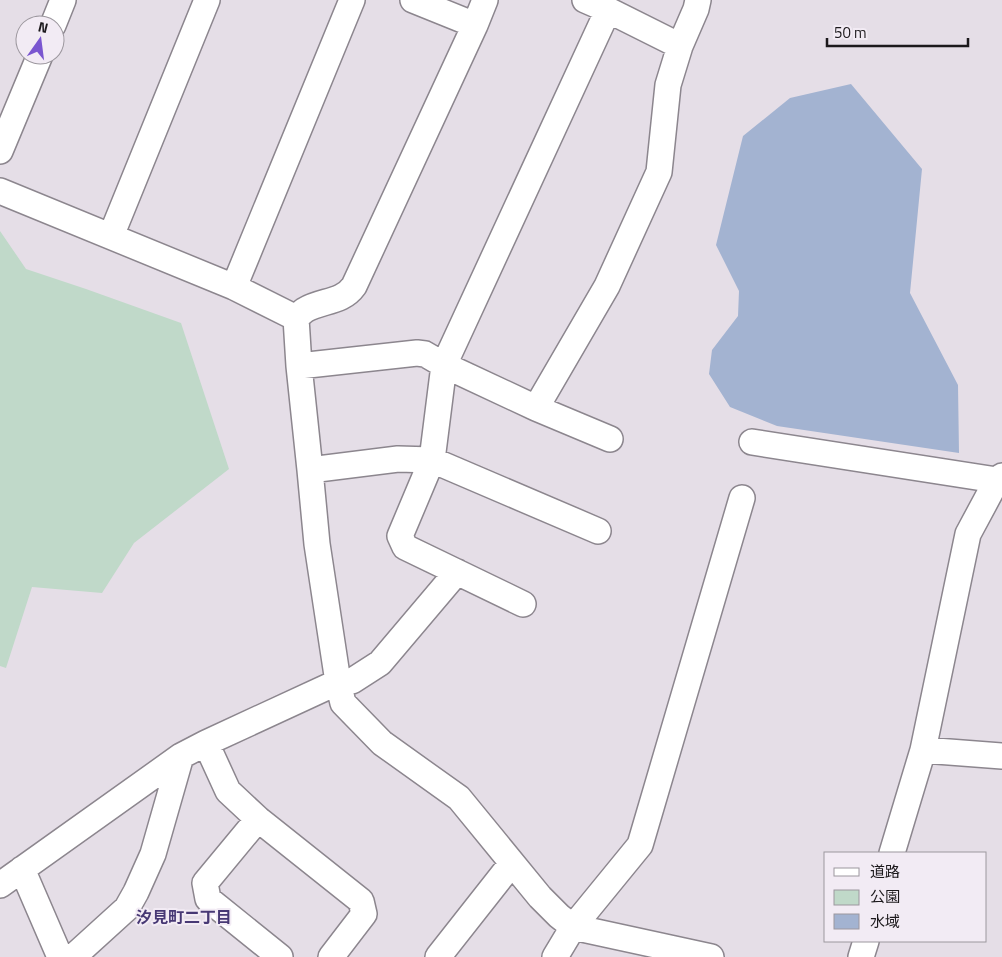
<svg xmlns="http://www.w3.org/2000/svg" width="1002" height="957" viewBox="0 0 1002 957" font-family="'Titillium Web','Noto Sans JP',sans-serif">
<rect width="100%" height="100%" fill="#e5dee7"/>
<path fill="#c0d9c9" d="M0,231l26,38 60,20 95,34 48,146 -95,74 -32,50 -70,-6 -26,81 -6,-2z"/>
<path fill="#a3b3d1" d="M851,84l71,85 -12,124 48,92 1,68 -182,-27 -47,-19 -21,-33 3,-24 26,-34 1,-25 -23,-46 27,-109 47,-38z"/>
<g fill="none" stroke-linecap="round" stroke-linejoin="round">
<defs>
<path id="minor" d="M413,0l62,25
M485,0l-10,25 -121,261c-12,17 -32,14 -49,24 -3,2 -6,5 -9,8l3,48 11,104 7,74 21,138 5,21 39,40 77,55 81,99 19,19 14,11 138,30
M585,0l23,10 72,36
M53,25l10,-25
M0,151l40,-96
M0,191l234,96 62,31
M111,236l96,-236
M234,287l118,-287
M299,366l118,-13 8,1 19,11 92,43 74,31
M536,408l71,-122 52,-114 9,-87 12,-39 16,-37 2,-9
M752,442l250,39
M310,470l88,-11 34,1 166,71
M523,604l-118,-57 -5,-11 32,-76 12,-95 164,-355
M206,743l22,48 30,28 103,82 3,13 -33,43
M923,750l79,6
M258,819l-53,64 3,16 72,58
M892,853l31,-103 45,-216 29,-54 5,-4
M22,869l38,88
M0,885l181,-129 25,-13 132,-61 14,-1 28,-18 77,-91
M73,957l54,-49 9,-16 17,-38 28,-98
M438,957l74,-94
M555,957l18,-30 67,-82 102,-347
M861,957l5,-16"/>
</defs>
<use href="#minor" stroke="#8c868e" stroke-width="28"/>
<use href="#minor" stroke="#fff" stroke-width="25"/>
</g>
<g text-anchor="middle" stroke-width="4" stroke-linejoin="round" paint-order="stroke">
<g font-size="16" font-weight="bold" fill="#473874" stroke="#f2ebf4">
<text x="184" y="923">汐見町二丁目</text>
</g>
</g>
<rect x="824" y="852" width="162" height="90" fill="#f2ebf4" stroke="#9c979e"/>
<rect x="834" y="868" width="25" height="8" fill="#ffffff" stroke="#9c979e"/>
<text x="870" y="877" font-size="15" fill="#1c191c">道路</text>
<rect x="834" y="890" width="25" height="15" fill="#c0d9c9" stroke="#9c979e"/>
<text x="870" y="902" font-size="15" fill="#1c191c">公園</text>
<rect x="834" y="914" width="25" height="15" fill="#a3b3d1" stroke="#9c979e"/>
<text x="870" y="927" font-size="15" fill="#1c191c">水域</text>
<g transform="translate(40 40) rotate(14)"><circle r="24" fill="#f2ebf4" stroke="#9c979e"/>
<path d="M0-4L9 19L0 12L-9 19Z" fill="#7a56d0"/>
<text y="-8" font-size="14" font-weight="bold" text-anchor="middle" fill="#1c191c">N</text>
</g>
<path d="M827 38v8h141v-8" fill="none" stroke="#1c191c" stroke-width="2.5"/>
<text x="834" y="38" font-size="15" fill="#1c191c" stroke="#f2ebf4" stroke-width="4" paint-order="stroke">50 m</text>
</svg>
